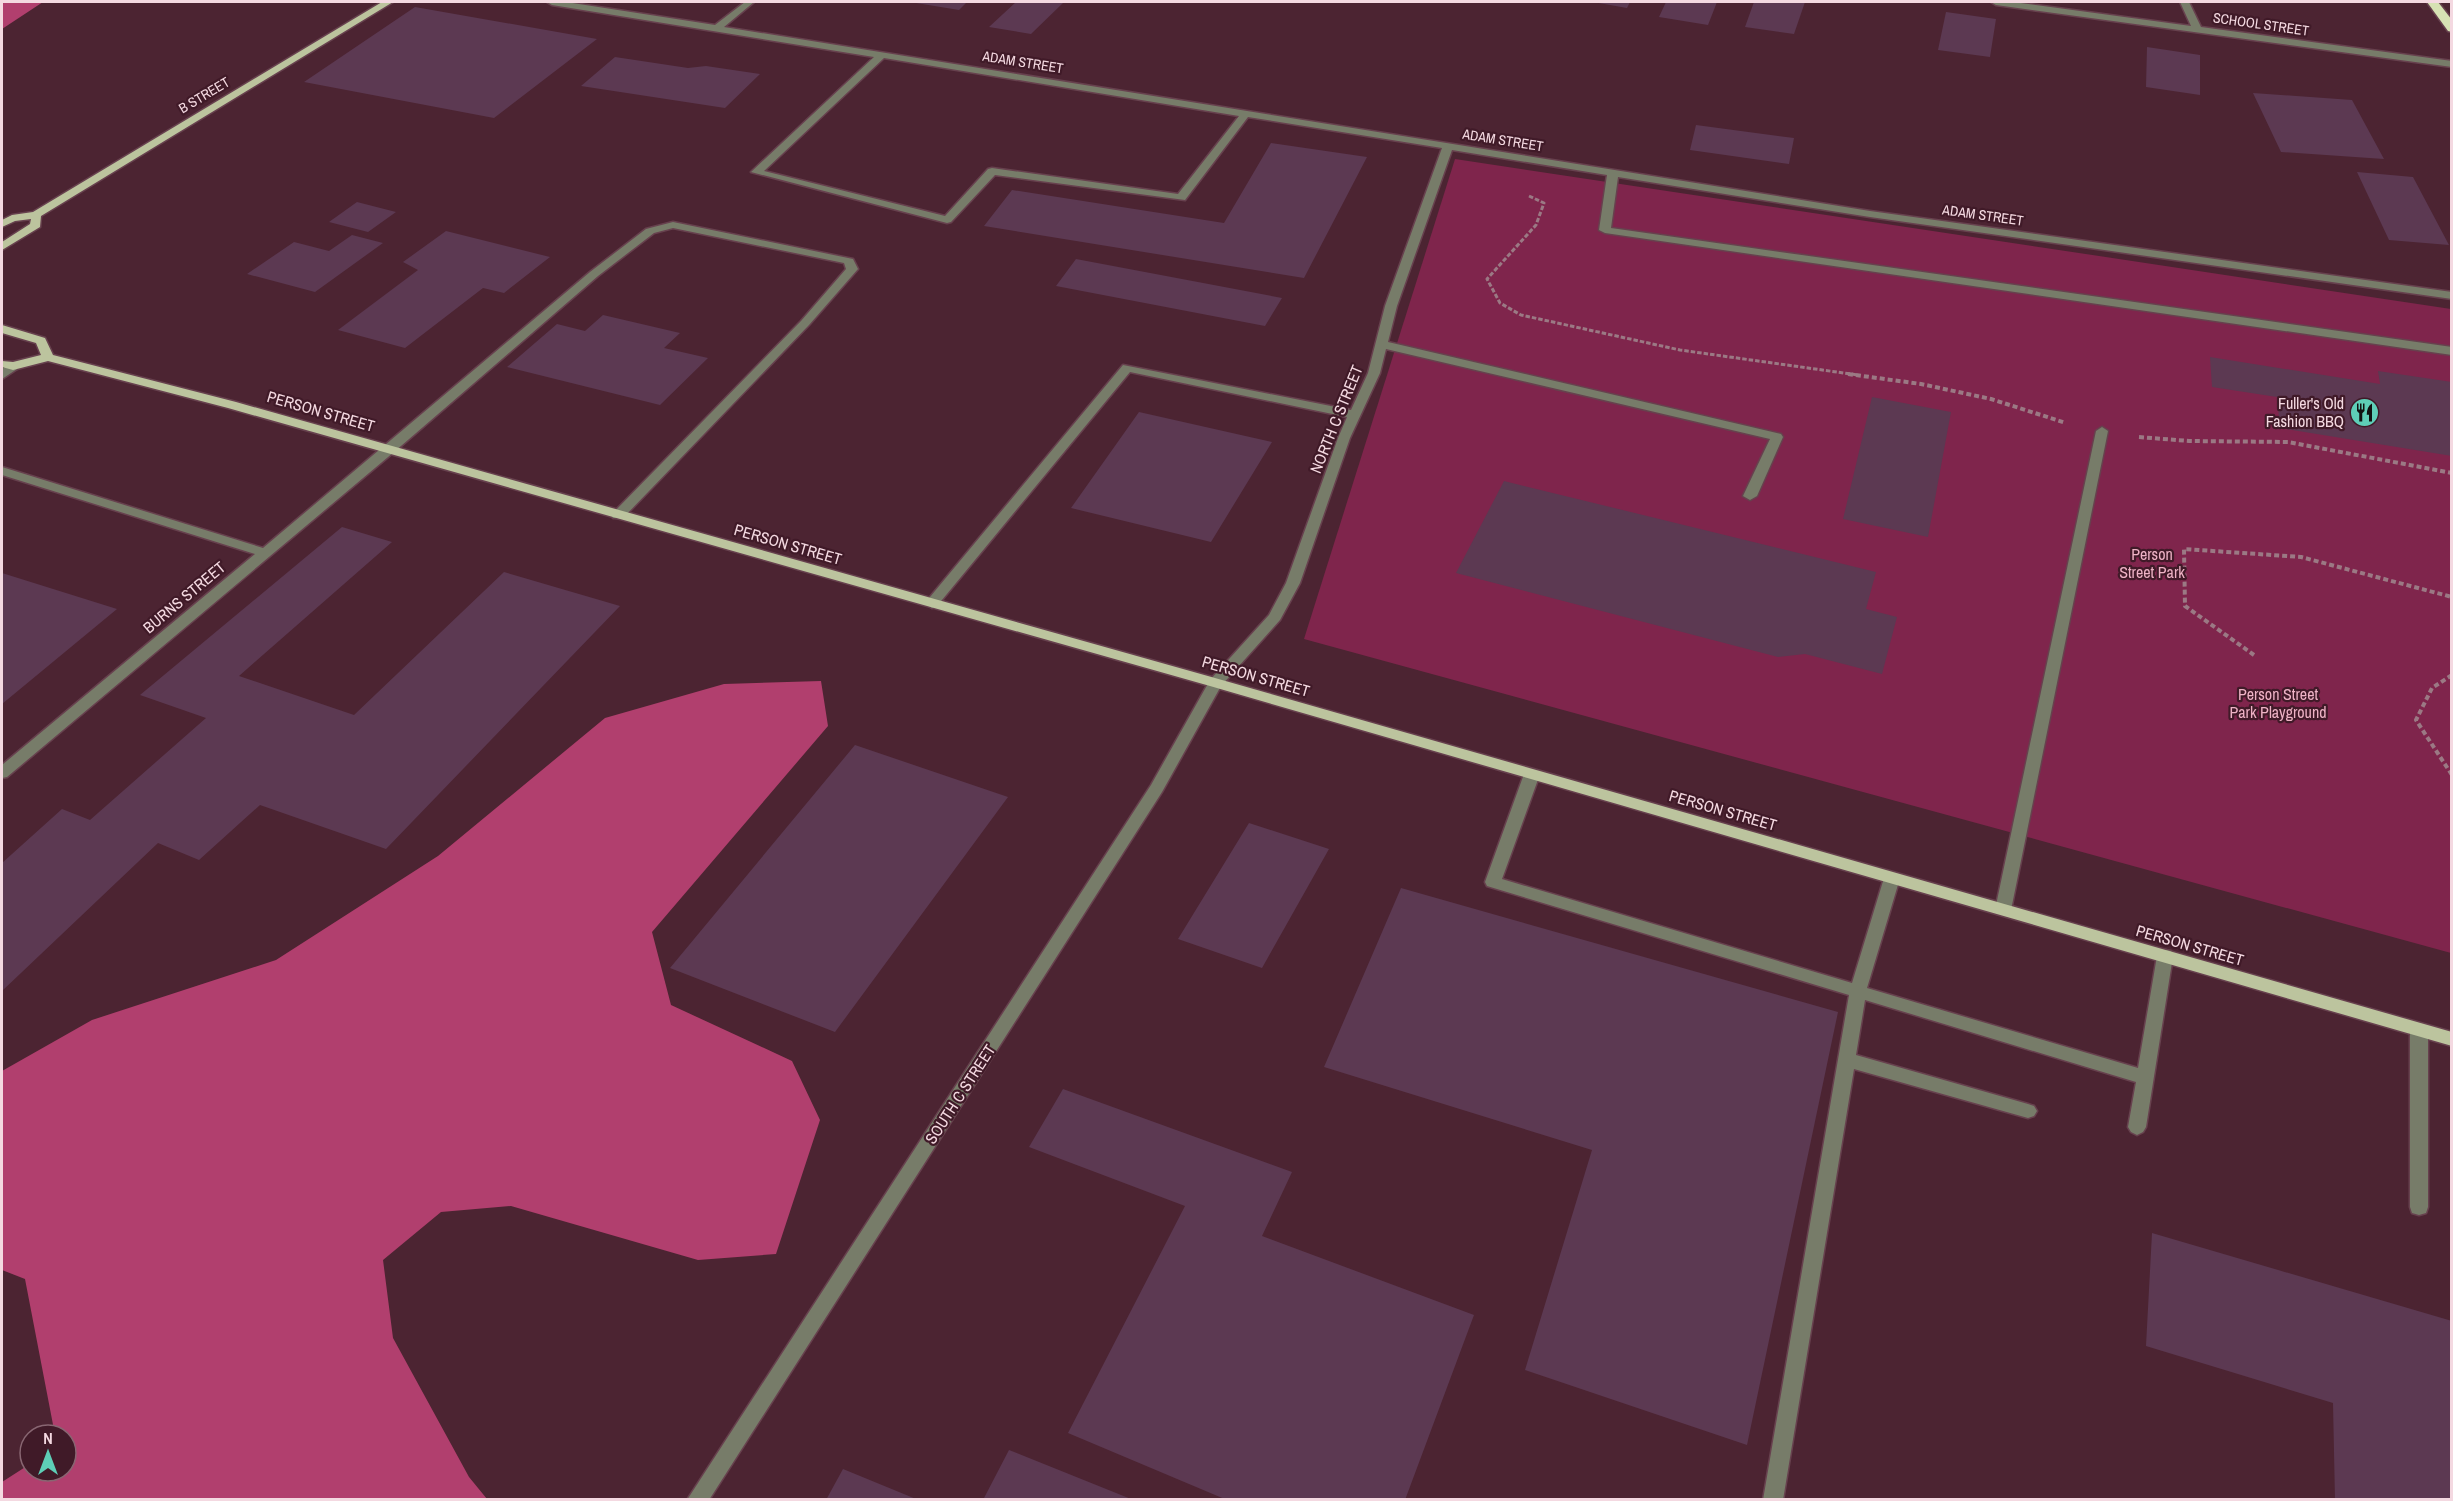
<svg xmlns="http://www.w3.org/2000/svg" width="2453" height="1501" viewBox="0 0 2453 1501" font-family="'Archivo Narrow',sans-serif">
<rect width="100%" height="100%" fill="#4c2432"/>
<path fill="#7f254c" d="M1455,159l996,150v644l-1147,-314z"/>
<path fill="#b13f6e" d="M2,2h41l-41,27z
M821,681l7,45 -176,206 19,73 121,56 28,59 -44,134 -78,6 -187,-54 -70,6 -58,48 10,78 76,139 18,22h-485v-17l28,-18v7h36v-36h-11l-30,-156 -23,-9v-199l90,-51 184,-60 162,-104 167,-138 119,-34z"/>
<path fill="#5c3952" d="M910,2h57l-8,8z
M1016,2h48l-33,32 -42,-7z
M1593,2h37l-3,6z
M1666,2h51l-9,23 -49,-8z
M1754,2h51l-11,32 -49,-7z
M415,7l182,32 -103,79 -190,-36z
M1946,12l50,7 -6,38 -52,-7z
M2147,47l53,8v40l-54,-8z
M615,57l73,11 18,-2 54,8 -35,34 -144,-22z
M2253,93l99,7 32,59 -103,-7z
M1696,125l98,13 -5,26 -99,-14z
M1271,143l96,14 -63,121 -320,-52 28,-36 212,33z
M2357,172l56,5 36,68 -60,-5z
M357,202l39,10 -28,20 -39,-10z
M446,231l104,26 -46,36 -21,-5 -78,60 -67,-18 80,-60 -15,-8z
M352,235l31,8 -68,49 -68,-18 47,-32 35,9z
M1076,259l206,39 -17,28 -209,-40z
M603,315l77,18 -16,15 44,10 -48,47 -153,-38 50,-43 28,7z
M2210,357l170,27 -2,-13 74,11v74l-172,-28 -3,-31 -65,-10z
M1872,397l79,15 -23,125 -85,-18z
M1139,412l133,30 -61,100 -140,-34z
M1504,481l372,91 -10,37 31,8 -15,57 -77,-20 -27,3 -322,-84z
M342,527l50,15 -153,134 115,39 150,-143 116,34 -234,243 -126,-44 -61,55 -41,-17 -156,148v-128l60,-54 28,11 116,-102 -66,-23z
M2,573l115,36 -115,95z
M855,745l153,52 -173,235 -165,-64z
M1249,823l80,26 -67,119 -84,-29z
M1401,888l437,124 -91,433 -222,-75 67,-220 -268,-83z
M1063,1089l229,83 -30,64 212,79 -69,185h-178l-159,-67 117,-227 -156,-59z
M2152,1233l300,88v179h-117l-2,-97 -187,-57z
M1009,1450l122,49v1h-148z
M843,1469l73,30v1h-90z"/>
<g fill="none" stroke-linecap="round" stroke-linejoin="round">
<defs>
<path id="minor" d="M547,2h19l149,23 30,-23h9l-30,25 1146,184 582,81v7l-582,-82 -252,-40 -7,51 841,119v8l-847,-122 -6,-3 8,-55 -155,-25 -55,156 -9,36 393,92 2,3 -26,59 -7,4 -7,-4 27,-57 -384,-90 -6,24 -30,65 -50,145 -20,37 -59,66 -59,106 -453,708h-22l464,-715 59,-105 59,-65 17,-32 52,-145 9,-21 -217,-45 -193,234 -5,2 -7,-5 198,-238 228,45 17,-37 17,-67 57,-158 -194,-31 -63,83 -190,-25 -44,47 -4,1 -196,-51 123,-115 -322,-52zM884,58l355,58 -61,78 -186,-26 -4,1 -43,47 -181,-45z
M1991,2h22l178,24 -11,-24h9l12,25 251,34v6l-456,-62z
M673,222l180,37 5,10 -49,56 -186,193h-10l-2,-3 190,-194 45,-52 -2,-6 -171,-35 -19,5 -56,43 -204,176 -387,325 -5,1v-13l253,-211 -253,-79v-8l261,81 327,-276 56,-43z
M13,362l4,1v6l-15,10v-10z
M2102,427l6,4 -97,479 -2,4h-12l-2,-4 101,-479z
M1532,769l8,5 -38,105 350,104 32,-105 2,-4h12l2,4 -33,110 271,80 19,-112 2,-5 6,-1 6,1 2,5 -27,171 -3,5 -6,3 -6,-3 -3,-5 8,-45 -271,-82 -9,55 172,49 6,2 3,5 -3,5 -6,2 -174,-49 -71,431h-20l86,-505 -362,-109 -2,-4 39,-108z
M2419,1023l6,2 3,5v177l-2,6 -7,2 -7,-2 -2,-6v-177l3,-5z"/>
<path id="major" d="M382,2h11l-352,214 -1,11 -38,23v-8l28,-18 1,-5 -16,2 -13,6v-7l10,-5 21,-3z
M2,325l43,13 8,17 183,47 979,276 1237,354v14l-1242,-360 -982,-278 -180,-47 -35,9 -11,-3v-6l11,1 28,-7 -5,-12 -34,-10z"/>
<path id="highway" d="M2427,2h11l14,18v12l-4,-1z"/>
</defs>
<use href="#minor" stroke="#67414e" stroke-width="3"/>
<use href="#major" stroke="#67414e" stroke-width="3"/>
<use href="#highway" stroke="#67414e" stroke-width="3"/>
<path stroke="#9b7984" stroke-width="3" stroke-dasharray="4.5 2" stroke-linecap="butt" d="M1529,196l15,7 -8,22 -49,54 13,24 21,12 159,35 178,25"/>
<path stroke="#9b7984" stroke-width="4" stroke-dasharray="5 3" stroke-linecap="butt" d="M1848,374l73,10 70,15 75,24
M2139,437l50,4 99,1 164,31
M2254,655l-69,-49 -1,-57 117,8 151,40
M2452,675l-20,13 -16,32 36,55"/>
<use href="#minor" fill="#777c69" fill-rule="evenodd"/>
<use href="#major" fill="#bcc49e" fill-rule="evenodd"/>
<use href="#highway" fill="#d6e1b3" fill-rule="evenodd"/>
</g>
<defs>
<symbol id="restaurant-disc" viewBox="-11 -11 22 22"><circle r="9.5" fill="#5eceb7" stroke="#401a28"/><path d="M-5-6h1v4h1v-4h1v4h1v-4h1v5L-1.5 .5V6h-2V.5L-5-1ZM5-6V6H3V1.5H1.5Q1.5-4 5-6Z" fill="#111"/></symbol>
</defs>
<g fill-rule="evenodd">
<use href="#restaurant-disc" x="2348" y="396" width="33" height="33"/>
</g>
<g text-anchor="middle" stroke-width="4.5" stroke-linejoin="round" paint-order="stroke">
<g font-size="14" fill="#f4d9e1" stroke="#401a28">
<text transform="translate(2261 24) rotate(8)" y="5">SCHOOL STREET</text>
<text transform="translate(1023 62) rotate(9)" y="5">ADAM STREET</text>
<text transform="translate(204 95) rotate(-31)" y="5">B STREET</text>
<text transform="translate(1503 140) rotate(9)" y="5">ADAM STREET</text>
<text transform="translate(1983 215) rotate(8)" y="5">ADAM STREET</text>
</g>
<g font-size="16" fill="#f4d9e1" stroke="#401a28" text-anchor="end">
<text x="2344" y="409">Fuller's Old<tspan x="2344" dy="18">Fashion BBQ</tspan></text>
</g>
<g font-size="16" fill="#f4d9e1" stroke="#401a28">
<text transform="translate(321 411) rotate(16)" y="6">PERSON STREET</text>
<text transform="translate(1336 419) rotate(-68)" y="6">NORTH C STREET</text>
<text transform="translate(788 544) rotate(16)" y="6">PERSON STREET</text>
<text transform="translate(184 597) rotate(-40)" y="6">BURNS STREET</text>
<text transform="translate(1256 676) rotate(16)" y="6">PERSON STREET</text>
<text transform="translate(1723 810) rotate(16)" y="6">PERSON STREET</text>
<text transform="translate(2190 945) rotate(16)" y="6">PERSON STREET</text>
<text transform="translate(960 1094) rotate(-57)" y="6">SOUTH C STREET</text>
</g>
<g font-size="16" fill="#eeb2c5" stroke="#401a28">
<text x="2152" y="560">Person<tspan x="2152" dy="18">Street Park</tspan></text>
<text x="2278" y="700">Person Street<tspan x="2278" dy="18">Park Playground</tspan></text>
</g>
</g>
<rect width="2453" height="1501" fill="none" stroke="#f4d9e1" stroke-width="6"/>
<g transform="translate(48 1453)"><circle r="28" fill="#401a28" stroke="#886672" stroke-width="1.5"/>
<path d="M0-4.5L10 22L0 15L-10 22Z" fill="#5eceb7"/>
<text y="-9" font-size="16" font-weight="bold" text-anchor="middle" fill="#f4d9e1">N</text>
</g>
</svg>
